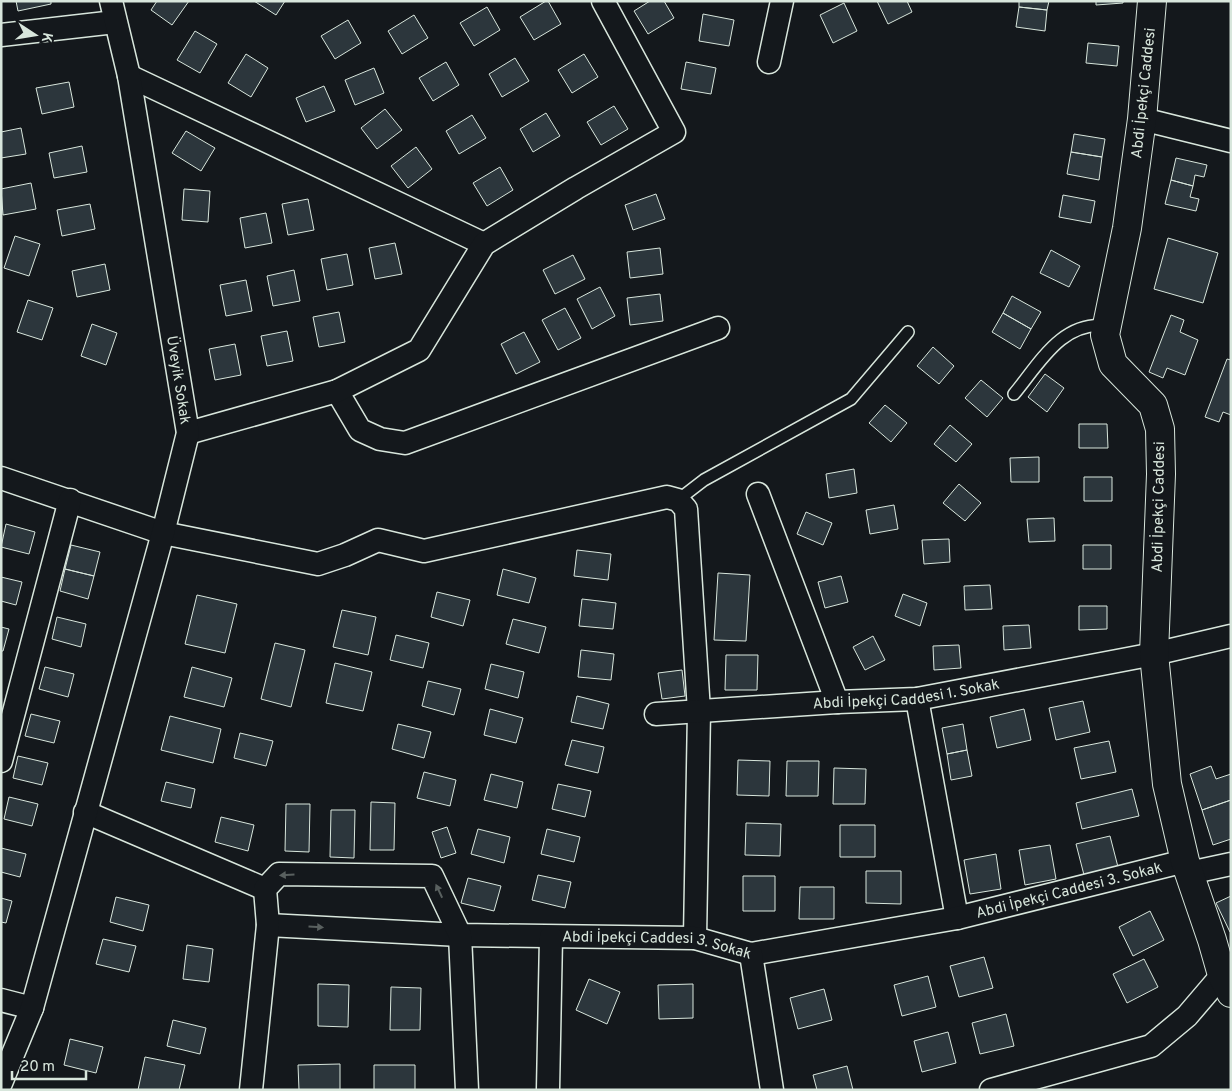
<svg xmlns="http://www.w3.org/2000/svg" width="1232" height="1091" viewBox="0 0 1232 1091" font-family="Overpass,sans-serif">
<rect width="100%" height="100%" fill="#14181c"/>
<path fill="#2c363c" stroke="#d8e6dc" d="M16,1h35v3l-33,7z
M157,1h32l-17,24 -21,-15z
M254,1h31l-9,14z
M546,1h2l13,23 -27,16 -14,-23z
M650,1h14l10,17 -26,16 -14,-23z
M877,1h30l5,11 -24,12z
M1019,1h30l-2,9 -28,-3z
M1096,1h27v2l-27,2z
M844,3l13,28 -24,12 -13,-28z
M487,7l13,23 -26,16 -14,-23z
M1019,7l28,3 -2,21 -29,-4z
M703,14l31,6 -5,26 -30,-5z
M414,15l14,23 -26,16 -14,-23z
M348,20l13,23 -26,16 -14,-23z
M195,31l22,13 -17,29 -23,-13z
M1088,43l31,3 -2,20 -31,-3z
M246,54l22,14 -17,29 -23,-14z
M584,54l14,23 -26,16 -14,-23z
M515,58l14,23 -27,16 -13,-23z
M446,62l13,23 -26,16 -14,-23z
M686,62l30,6 -5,26 -30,-5z
M374,68l10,25 -29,12 -10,-25z
M69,82l5,25 -32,7 -6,-26z
M324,86l11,25 -29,11 -10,-24z
M614,106l14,23 -27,16 -14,-23z
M385,109l17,21 -25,19 -16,-21z
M546,113l14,23 -27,16 -13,-23z
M472,115l14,23 -27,16 -13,-23z
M21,128l5,26 -25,4v-26z
M186,131l29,17 -14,23 -29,-18z
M1074,134l31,5 -3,18 -31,-5z
M82,146l5,26 -33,6 -5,-25z
M416,147l16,22 -24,19 -17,-22z
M1071,152l31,5 -3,23 -32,-6z
M1176,158l31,7 -3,12 -9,-2 -2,11 -22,-6z
M500,167l13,23 -26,16 -14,-23z
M1171,180l22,6 -3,11 9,2 -3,12 -31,-7z
M31,183l5,26 -33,6 -2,-26z
M184,189l26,2 -2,31 -26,-2z
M656,194l9,25 -32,11 -8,-25z
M1063,195l32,6 -4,22 -32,-6z
M308,199l6,31 -26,5 -6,-31z
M90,204l5,25 -33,7 -5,-26z
M266,213l6,30 -27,5 -5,-30z
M15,236l25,8 -11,32 -25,-8z
M1168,238l50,15 -15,50 -49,-14z
M395,243l7,31 -27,5 -6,-31z
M660,248l3,26 -33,4 -3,-26z
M1051,250l29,16 -11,21 -29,-14z
M347,254l6,31 -26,5 -6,-31z
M573,255l12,24 -30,15 -12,-24z
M105,264l5,26 -33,7 -5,-26z
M294,270l6,31 -27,5 -6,-30z
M246,280l6,31 -26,5 -6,-31z
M600,287l15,29 -23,13 -15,-30z
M660,294l3,27 -33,4 -3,-27z
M1012,296l29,16 -10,17 -28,-16z
M28,300l25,8 -11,32 -25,-8z
M565,308l16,30 -23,12 -16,-30z
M339,312l6,30 -26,5 -6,-30z
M1003,313l28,16 -11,20 -28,-17z
M1171,315l13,5 -4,12 18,8 -13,35 -18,-7 -4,10 -14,-6z
M92,324l25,9 -11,32 -25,-9z
M287,331l6,30 -26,5 -6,-30z
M524,332l16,30 -24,12 -15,-30z
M235,344l6,31 -26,5 -6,-31z
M933,347l21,19 -15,18 -22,-18z
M1227,359l4,1v55l-8,-3 -4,10 -14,-5z
M1045,374l19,14 -17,24 -19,-15z
M981,380l22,18 -16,19 -22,-19z
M885,405l22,18 -16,19 -22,-19z
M1079,424h28l1,24h-29z
M950,425l22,19 -16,18 -22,-18z
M1039,457v25h-28l-1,-24z
M854,469l3,24 -28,5 -3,-24z
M1084,477h28v24h-28z
M959,484l22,19 -16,18 -22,-18z
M894,505l4,24 -28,5 -4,-24z
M806,512l26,11 -9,22 -26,-11z
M1054,518l1,23 -26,1 -2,-23z
M6,524l29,8 -6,22 -28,-7z
M949,539l1,23 -26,2 -2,-24z
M71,545l29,7 -6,24 -29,-7z
M1083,545h28v24h-28z
M577,550l34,4 -3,26 -34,-4z
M65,569l29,7 -6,23 -28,-8z
M503,569l33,9 -7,25 -32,-8z
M718,573l32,2 -4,66 -32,-1z
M841,576l7,26 -23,6 -7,-26z
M1,577l21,5 -6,23 -15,-4z
M990,585l2,24 -27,1 -1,-24z
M437,592l33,8 -7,26 -32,-9z
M903,594l24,9 -7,23 -25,-10z
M197,595l40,9 -12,49 -40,-9z
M582,599l34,4 -3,26 -34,-3z
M1079,606h28v23l-28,1z
M342,610l34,7 -8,38 -35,-8z
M57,617l29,7 -5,23 -29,-8z
M513,619l33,8 -7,26 -33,-9z
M1029,625l2,23 -27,2 -1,-24z
M1,627l8,2 -6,22h-2z
M396,635l33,8 -6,25 -33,-8z
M873,636l12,24 -20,10 -12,-23z
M275,643l30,7 -14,57 -30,-8z
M959,645l2,23 -27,2 -1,-24z
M581,650l33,4 -3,26 -33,-3z
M726,655h32l-1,35h-32z
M335,663l37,9 -9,39 -37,-8z
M491,664l33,8 -6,26 -33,-9z
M45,667l29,7 -6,23 -29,-8z
M192,667l40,11 -8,29 -40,-10z
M682,670l3,26 -23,3 -4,-26z
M428,681l33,8 -7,26 -32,-9z
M577,696l32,8 -6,25 -32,-7z
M1083,701l7,31 -34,8 -7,-32z
M490,709l33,9 -7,25 -32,-8z
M1024,709l7,31 -34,8 -7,-31z
M31,714l29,7 -6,22 -29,-7z
M170,716l51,13 -8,34 -52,-13z
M398,724l33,8 -7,26 -32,-9z
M963,724l4,26 -20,4 -5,-26z
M240,733l33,8 -7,25 -32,-8z
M572,740l32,7 -6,26 -33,-8z
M1109,741l7,31 -35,7 -7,-31z
M967,750l5,26 -21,4 -4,-26z
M18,756l30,7 -6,22 -29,-7z
M738,760l32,1 -1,35 -32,-1z
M787,761h32l-1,35h-32z
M1211,766l5,13 15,-5v26l-29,10 -12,-36z
M834,768l32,1 -1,35h-32z
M424,772l32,8 -6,26 -33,-8z
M491,774l32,8 -6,26 -33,-8z
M166,782l29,7 -4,19 -30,-7z
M558,784l33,7 -6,26 -33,-8z
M1132,789l7,27 -57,13 -6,-26z
M9,797l29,7 -6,22 -28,-7z
M1231,800v39l-18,6 -11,-35z
M371,802l24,1 -1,47h-24z
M286,804h24l-1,48 -24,-1z
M331,810h24l-1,48 -24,-1z
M221,817l33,8 -6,26 -33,-9z
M746,823l35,1 -1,32 -35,-1z
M840,825h35v32h-35z
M447,827l9,26 -15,5 -9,-26z
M478,829l32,8 -6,26 -33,-9z
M547,829l33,8 -6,25 -33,-8z
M1110,836l8,31 -34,8 -8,-31z
M1050,845l6,34 -31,6 -6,-35z
M1,848l25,6 -6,23 -19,-5z
M996,854l5,35 -31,5 -6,-34z
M866,871h35v33l-35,-1z
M538,875l33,7 -6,26 -33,-8z
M743,876h32v35h-32z
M468,878l33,8 -7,25 -33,-8z
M800,887h34v32h-35z
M1231,896v36h-1l-14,-29z
M116,897l33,8 -6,26 -33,-9z
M1,898l11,3 -6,22 -5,-1z
M1150,911l14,29 -31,16 -14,-29z
M103,939l33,7 -7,26 -33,-8z
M187,945l26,4 -4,33 -26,-3z
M984,957l9,31 -34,9 -9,-31z
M1144,959l14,28 -31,16 -14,-29z
M928,976l8,31 -34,9 -8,-31z
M589,979l31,13 -13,32 -31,-14z
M318,984l31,1 -1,42 -30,-1z
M693,984v34l-34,1 -1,-34z
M391,987l30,1 -1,42h-30z
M824,989l8,31 -34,9 -8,-31z
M1006,1014l8,32 -34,8 -8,-31z
M173,1020l33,8 -6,26 -33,-8z
M948,1032l8,31 -34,9 -8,-31z
M70,1039l33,8 -7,26 -32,-8z
M145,1057l40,8 -6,25h-41z
M340,1064v26h-41l-1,-25z
M374,1065h41v25h-41z
M847,1066l6,24h-36l-4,-15z"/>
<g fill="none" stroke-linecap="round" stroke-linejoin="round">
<defs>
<path id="service" d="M1014,394c25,-30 48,-74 93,-68
M678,500l26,-20 147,-81 57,-67"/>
<g id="minor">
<path d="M1,35l114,-13"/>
<path d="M769,62l13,-61"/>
<path d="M129,76l355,168"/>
<path d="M1142,119l89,22"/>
<path d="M337,391l23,39 20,9 25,4 313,-115"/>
<path d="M188,433l149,-42 82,-41 65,-106 92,-56 98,-56 -71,-131"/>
<path d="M1,478l162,55 155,31 27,-9 33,-15 46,11 243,-54 11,3 8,9 13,202 -4,227"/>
<path d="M758,494l79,208"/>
<path d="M917,699l40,219"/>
<path id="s1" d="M656,714l181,-12 80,-3 237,-45 77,-18"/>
<path d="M1,761l69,-261"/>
<path d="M85,812l180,77"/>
<path d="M1189,873l42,-9"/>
<path id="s2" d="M268,925l192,10 235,3 56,16 206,-36 228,-57"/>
<path d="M751,954l21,136"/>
<path d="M1,1000l31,8"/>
<path d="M1,1083l31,-75 131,-475 25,-100 -59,-357 -18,-75"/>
<path d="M251,1090l17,-165 -3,-36 14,-15 153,2 28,59 7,155"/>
<path d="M548,1090l3,-153"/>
<path d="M991,1090l160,-44 36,-30 35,-41"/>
</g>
<path id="primary" d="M1152,1l-10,118 -15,109 -22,107 8,29 40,41 7,24 1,45 -7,180 13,130 18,77 27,79 10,35 9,18"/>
</defs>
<use href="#service" stroke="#d8e6dc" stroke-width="14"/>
<use href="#minor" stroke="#d8e6dc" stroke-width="25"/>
<use href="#primary" stroke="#d8e6dc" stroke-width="30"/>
<use href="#service" stroke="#14181c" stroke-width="11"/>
<use href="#minor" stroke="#14181c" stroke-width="22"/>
<use href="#primary" stroke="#14181c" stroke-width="28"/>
</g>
<defs><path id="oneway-solid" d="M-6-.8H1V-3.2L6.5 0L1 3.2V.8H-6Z" transform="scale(1.25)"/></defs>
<g fill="#59605f">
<use href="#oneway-solid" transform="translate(287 875) rotate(177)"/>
<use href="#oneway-solid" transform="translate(439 891) rotate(-115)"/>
<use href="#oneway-solid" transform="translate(316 927) rotate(3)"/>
</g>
<g text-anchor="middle" stroke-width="4" stroke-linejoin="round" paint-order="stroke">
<g font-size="15" fill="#d8e6dc" stroke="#14181c">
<text transform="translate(1143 93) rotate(-84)" y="5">Abdi İpekçi Caddesi</text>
<text transform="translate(179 380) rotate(81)" y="5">Üveyik Sokak</text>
<text transform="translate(1158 507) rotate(-89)" y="5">Abdi İpekçi Caddesi</text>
<text dy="5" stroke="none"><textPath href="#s1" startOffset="251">Abdi İpekçi Caddesi 1. Sokak</textPath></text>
<text dy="5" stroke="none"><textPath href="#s2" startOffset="810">Abdi İpekçi Caddesi 3. Sokak</textPath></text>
<text dy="5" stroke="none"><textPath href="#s2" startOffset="390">Abdi İpekçi Caddesi 3. Sokak</textPath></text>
</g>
</g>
<rect width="1232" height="1091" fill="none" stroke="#d8e6dc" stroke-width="5"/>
<g transform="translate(35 35) rotate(102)" stroke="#14181c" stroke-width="4" paint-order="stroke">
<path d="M0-4L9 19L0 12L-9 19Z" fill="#d8e6dc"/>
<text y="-8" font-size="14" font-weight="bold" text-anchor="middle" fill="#d8e6dc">K</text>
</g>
<path d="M12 1071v8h74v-8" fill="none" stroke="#d8e6dc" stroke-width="2.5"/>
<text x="20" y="1071" font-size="15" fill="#d8e6dc" stroke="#14181c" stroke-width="4" paint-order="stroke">20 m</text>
</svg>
